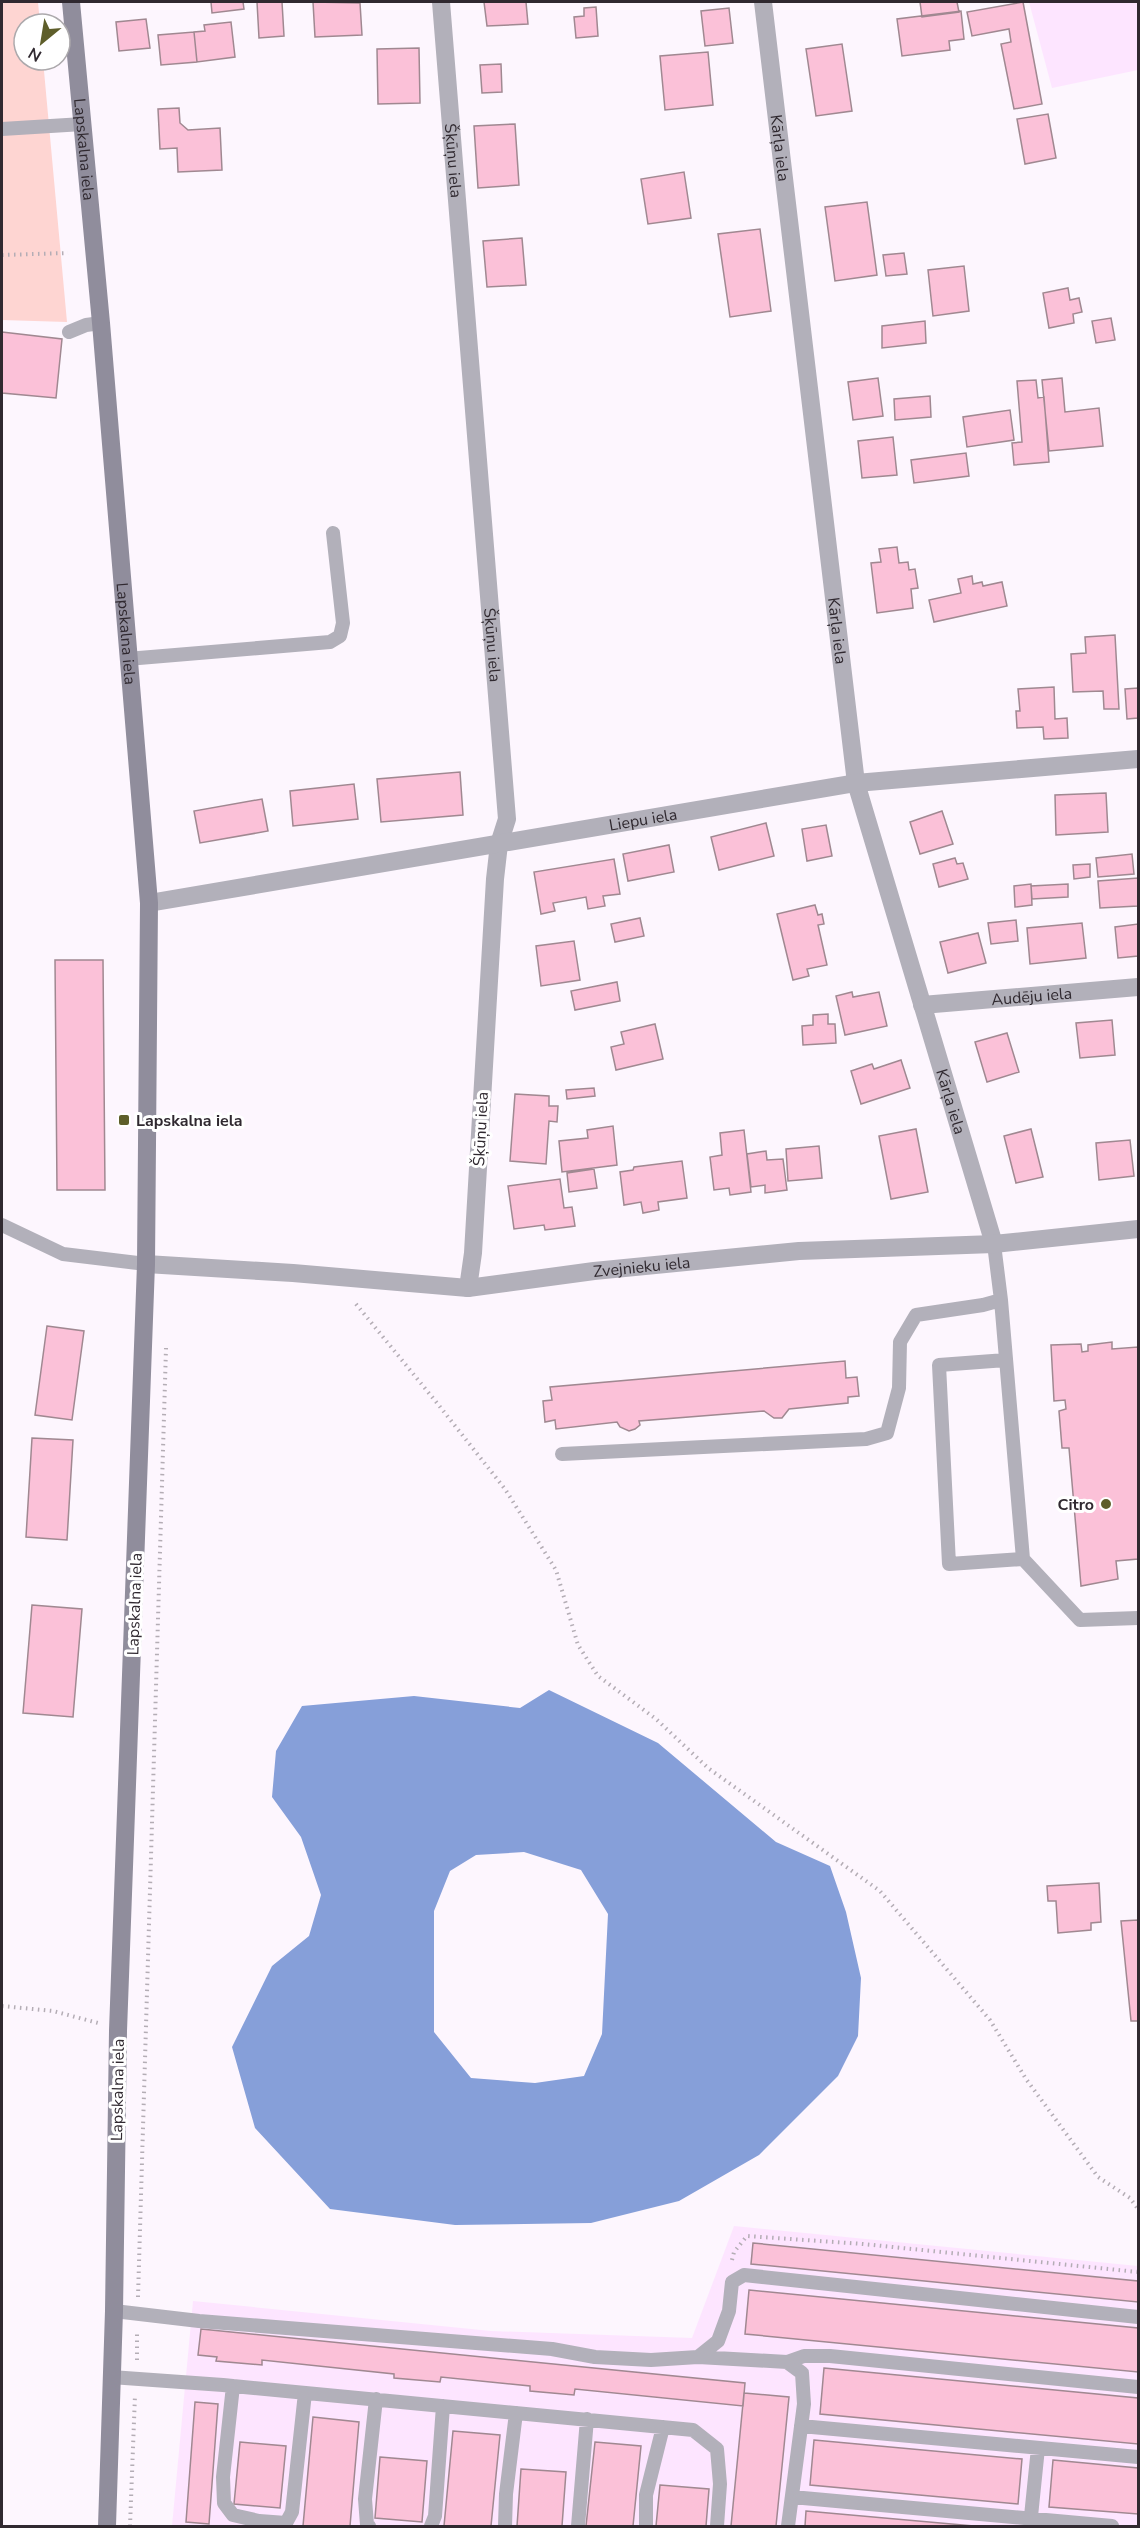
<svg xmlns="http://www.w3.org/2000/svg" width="1140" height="2528" viewBox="0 0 1140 2528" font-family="'Nunito Sans',sans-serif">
<rect width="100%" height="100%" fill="#fdf6fe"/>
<path fill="#fde5ff" d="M1029,2h109v68l-86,18z
M734,2226l404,40v260h-966l21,-225 298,30 201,7z"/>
<path fill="#fed5d2" d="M2,2h36l2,22h-16v36h19l24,262 -65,-2z"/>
<path fill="#869fd9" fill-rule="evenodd" d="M549,1690l109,53 118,99 54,24 16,46 15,66 -3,58 -20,40 -79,79 -80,46 -88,22 -136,2 -125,-16 -75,-81 -23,-81 40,-81 37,-30 12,-41 -20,-58 -29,-40 4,-46 26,-45 112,-10 106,12zM524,1852l57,18 27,44 -6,120 -18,42 -49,7 -64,-5 -37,-46v-121l16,-40 26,-16z"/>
<path fill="#fbc1d8" stroke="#a08891" stroke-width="1.5" d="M211,2h32l1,7 -32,4z
M257,2h25l2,34 -25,2z
M313,2l47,1 2,32 -47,2z
M484,2h42l2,22 -41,2z
M920,2h37l2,10 -37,5z
M1023,2l19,102 -28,5 -13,-65 10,-2 -2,-13 -37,7 -5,-24z
M596,7l2,29 -22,2 -2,-21 10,-1v-8z
M729,8l4,35 -28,3 -4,-35z
M961,11l3,28 -15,2 1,9 -48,6 -5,-37z
M146,19l4,29 -31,3 -3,-29z
M231,22l4,35 -38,5 -3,-30 11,-1 -1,-6z
M194,32l3,30 -36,3 -3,-30z
M842,44l10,67 -36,5 -10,-67z
M419,48l1,55 -42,1 -1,-55z
M708,52l5,53 -48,5 -5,-54z
M501,64l1,28 -20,1 -2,-28z
M179,108l1,15 8,7 32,-2 2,42 -44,2 -1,-24 -17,1 -2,-40z
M1048,114l8,44 -31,6 -8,-45z
M515,124l4,61 -41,3 -4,-62z
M684,172l7,46 -43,6 -7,-45z
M867,202l10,73 -42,6 -10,-74z
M760,229l11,82 -41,6 -12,-83z
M522,238l4,47 -39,2 -4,-46z
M904,253l3,21 -21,2 -3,-21z
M964,266l5,45 -36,5 -5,-46z
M1068,288l2,12 9,-2 3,14 -9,2 1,9 -25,5 -6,-35z
M1111,318l4,22 -19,3 -4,-22z
M925,321l1,22 -44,5v-22z
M2,332l60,7 -6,59 -54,-5z
M878,378l5,38 -30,4 -5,-38z
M1062,378l3,34 34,-4 4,38 -54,5 -7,-71z
M1036,380l2,18 6,-1 5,65 -35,3 -2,-22 10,-1 -5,-61z
M930,396l1,21 -36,3 -1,-21z
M1010,410l4,30 -47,7 -4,-30z
M893,437l4,38 -35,3 -4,-37z
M966,453l3,23 -55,7 -3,-23z
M897,547l2,16 9,-1 1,8 6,-1 3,19 -7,1 2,19 -36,5 -6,-50 10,-1 -2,-13z
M972,576l1,8 9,-2 1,4 19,-4 5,24 -73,16 -5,-22 32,-7 -3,-14z
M1115,635l4,74h-15l-1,-18 -30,1 -2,-38 15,-1 -1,-16z
M1054,687l1,32 12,-1 1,20 -24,1 -1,-12 -26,1 -1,-17h4l-2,-22z
M1138,688v30l-11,1 -2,-30z
M460,772l3,43 -82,7 -4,-43z
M354,784l4,35 -65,7 -3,-35z
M1106,793l2,39 -52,3 -1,-40z
M262,799l6,32 -68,12 -6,-32z
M942,811l11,33 -33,10 -10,-32z
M766,823l8,33 -55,14 -8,-33z
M826,825l6,31 -25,5 -5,-32z
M669,845l5,27 -46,9 -5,-27z
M1132,854l2,20 -36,3 -2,-19z
M955,858l2,6 6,-1 5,16 -29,8 -6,-23z
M614,859l6,35 -17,2 2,10 -17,3 -2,-12 -33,6 2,8 -14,3 -7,-42z
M1090,864v13l-16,2 -1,-14z
M1138,878v28l-38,2 -2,-27z
M1031,884l1,21 -17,2 -1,-21z
M1068,884v13l-36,2 -1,-13z
M815,905l3,10 4,-1 2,10 -6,1 9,40 -20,4 2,7 -16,4 -16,-66z
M640,918l4,18 -29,6 -4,-18z
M1016,920l2,21 -27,3 -3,-21z
M1082,923l4,35 -56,6 -3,-36z
M1138,924v32l-20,2 -3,-31z
M978,933l8,30 -38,10 -8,-31z
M574,941l6,39 -39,6 -5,-40z
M55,960h48l2,230h-48z
M617,982l3,19 -45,9 -4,-19z
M852,992l1,5 26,-5 8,34 -42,9 -9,-39z
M828,1014v10h7l1,19 -33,2 -1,-19 11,-1v-10z
M1112,1020l3,35 -35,3 -4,-35z
M655,1024l8,35 -47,11 -5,-23 13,-3 -3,-12z
M1007,1033l12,39 -32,10 -12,-40z
M901,1060l9,28 -49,16 -10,-33 21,-7 2,5z
M594,1088l1,8 -28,3 -1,-9z
M515,1094l34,2v10h9l-1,16 -8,-1 -3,43 -36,-3z
M613,1126l4,39 -55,7 -3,-31 29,-3 -1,-8z
M916,1129l12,63 -37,7 -12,-63z
M1031,1129l12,48 -27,6 -12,-47z
M744,1130l7,62 -21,3 -1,-7 -15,2 -4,-33 12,-2 -2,-22z
M1130,1140l4,36 -35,4 -3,-37z
M819,1146l3,32 -34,3 -2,-32z
M766,1151l1,9 16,-1 4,31 -22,3v-8l-14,2 -4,-33z
M682,1161l5,37 -29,4 1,8 -16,3 -2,-11 -17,3 -4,-33 13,-2 1,-3z
M594,1169l3,19 -28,4 -2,-19z
M560,1179l4,29 8,-1 3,19 -30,4 -1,-5 -30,4 -6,-43z
M47,1326l37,5 -12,89 -37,-5z
M1112,1342v7l26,-2v212l-22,2 2,18 -37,7 -12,-138h-7l-3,-37 7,-2 -1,-9 -11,1 -3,-56 30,-1 1,8 6,-1v-6z
M845,1361l1,17 11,-1 2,19 -11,1v6l-59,6 -7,9h-8l-10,-7 -125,10 1,4 -5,4 -6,2 -9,-4 -3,-5 -61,7 -1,-9 -10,2 -2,-21 9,-1 -2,-13z
M32,1438l41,2 -6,100 -41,-3z
M32,1605l50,4 -9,108 -50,-4z
M1099,1883l2,39 -10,1v7l-33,3 -2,-32h-8l-1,-15z
M1138,1920v101h-7l-10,-100z
M753,2243l385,38v21l-387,-38z
M749,2290l389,38v44l-393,-38z
M201,2329l544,54 -2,23 -168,-17 -1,6 -44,-4v-5l-89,-9 -1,5 -46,-4v-4l-132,-14v5l-46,-4 1,-4 -19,-2z
M824,2368l314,30v46l-318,-30z
M744,2393l45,4 -13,129h-45z
M195,2402l23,2 -9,120 -23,-2z
M313,2417l46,5 -9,104h-47z
M453,2431l47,4 -9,91h-47z
M814,2440l208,19 -4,45 -208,-19z
M240,2442l46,4 -6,62 -46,-4z
M595,2442l46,4 -8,80h-47z
M380,2457l47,4 -5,61 -47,-4z
M1053,2460l85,8v46l-89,-7z
M521,2469l45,3 -4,54h-45z
M660,2485l49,4 -3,37h-50z
M806,2511l168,15h-169z"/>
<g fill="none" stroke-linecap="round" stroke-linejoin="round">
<path stroke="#b4adb5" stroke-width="4" stroke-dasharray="1.5 4.5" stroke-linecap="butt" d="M2,255l66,-2
M356,1304l81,99 68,86 51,81 22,75 20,31 58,43 52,49 172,123 110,129 36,59 72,98 32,21 8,11
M2,2006l51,5 45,12
M732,2260l2,-8 13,-16 116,8 275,28
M138,2297l28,-949
M137,2360v-28
M130,2526l5,-131"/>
<path stroke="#b2b0ba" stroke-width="14" d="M2,129l81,-5
M69,332l17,-7 15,-2
M127,659l203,-17 10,-6 3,-13 -10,-90
M2,1225l61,29 83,10
M994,1244l7,56 22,259 57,61 58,-2
M1006,1360l-67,5 10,199 74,-5
M562,1454l304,-15 21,-6 12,-45 1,-46 16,-27 67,-10 18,-5
M114,2311l85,10 353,28 43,8 56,3 47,-3 20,-16 11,-30 3,-29 12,-7 394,42
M698,2357l89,5 15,11 2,31 -16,122
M787,2362l17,-6h26l308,31
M111,2377l112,8 470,45 24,19 3,35 -3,42
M233,2386l-10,91 1,26 9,12 26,6 27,2 6,-11 13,-119
M801,2426l337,31
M792,2497l320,29
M369,2526l-2,-1 -2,-26 11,-100
M431,2526l4,-10 8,-110
M505,2526l1,-32 10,-81
M578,2526l9,-107
M646,2526v-31l17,-68
M1030,2526l8,-78"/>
<g stroke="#b2b0ba" stroke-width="18">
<path id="s1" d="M441,2l66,817 -8,25 -4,35 -22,374 -5,35"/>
<path id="s2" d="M763,2l93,781 138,461"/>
<path id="s3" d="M149,903l707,-120 282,-24"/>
<path id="s4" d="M922,1005l216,-18"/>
</g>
<path stroke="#b2b0ba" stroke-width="18" id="s5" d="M146,1264l147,9 175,15 126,-17 205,-20 195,-7 144,-15"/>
<path stroke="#908d9c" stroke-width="18" id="s6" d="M71,2l30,321 48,580 -3,361 -28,767 -4,280 -7,215"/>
</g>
<g fill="#5e5e2a" stroke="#fff" stroke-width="2">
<rect x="118" y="1114" width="12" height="12" rx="3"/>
<circle cx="1106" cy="1504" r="6"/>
</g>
<g text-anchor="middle" stroke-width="6" stroke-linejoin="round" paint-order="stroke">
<g font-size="16" fill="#302930" stroke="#fff">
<text dy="6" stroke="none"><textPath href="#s2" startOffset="147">Kārļa iela</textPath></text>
<text dy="6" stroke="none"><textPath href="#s6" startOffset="148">Lapskalna iela</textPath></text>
<text dy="6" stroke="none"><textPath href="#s1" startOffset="159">Šķūņu iela</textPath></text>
<text dy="6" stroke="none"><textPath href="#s2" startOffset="633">Kārļa iela</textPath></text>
<text dy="6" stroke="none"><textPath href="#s6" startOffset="634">Lapskalna iela</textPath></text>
<text dy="6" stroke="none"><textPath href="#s1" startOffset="645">Šķūņu iela</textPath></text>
<text dy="6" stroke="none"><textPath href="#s3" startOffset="501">Liepu iela</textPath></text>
<text dy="6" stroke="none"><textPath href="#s4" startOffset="110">Audēju iela</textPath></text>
<text dy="6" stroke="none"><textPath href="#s2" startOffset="1119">Kārļa iela</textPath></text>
<text transform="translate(480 1129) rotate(-87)" y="6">Šķūņu iela</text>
<text dy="6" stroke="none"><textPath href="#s5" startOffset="498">Zvejnieku iela</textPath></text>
<text transform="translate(134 1604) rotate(-88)" y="6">Lapskalna iela</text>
<text transform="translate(117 2090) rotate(-89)" y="6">Lapskalna iela</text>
</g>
<g font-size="16" font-weight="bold" fill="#302930" stroke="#fff" text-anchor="start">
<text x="136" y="1126">Lapskalna iela</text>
<text x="1094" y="1510" text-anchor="end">Citro</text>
</g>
</g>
<rect width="1140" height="2528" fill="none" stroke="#302930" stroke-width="6"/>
<g transform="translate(42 42) rotate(210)"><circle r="28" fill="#ffffff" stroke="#aca9ac" stroke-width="1.5"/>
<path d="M0-4.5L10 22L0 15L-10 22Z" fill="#5e5e2a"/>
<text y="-9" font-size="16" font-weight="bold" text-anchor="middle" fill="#302930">N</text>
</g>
</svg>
